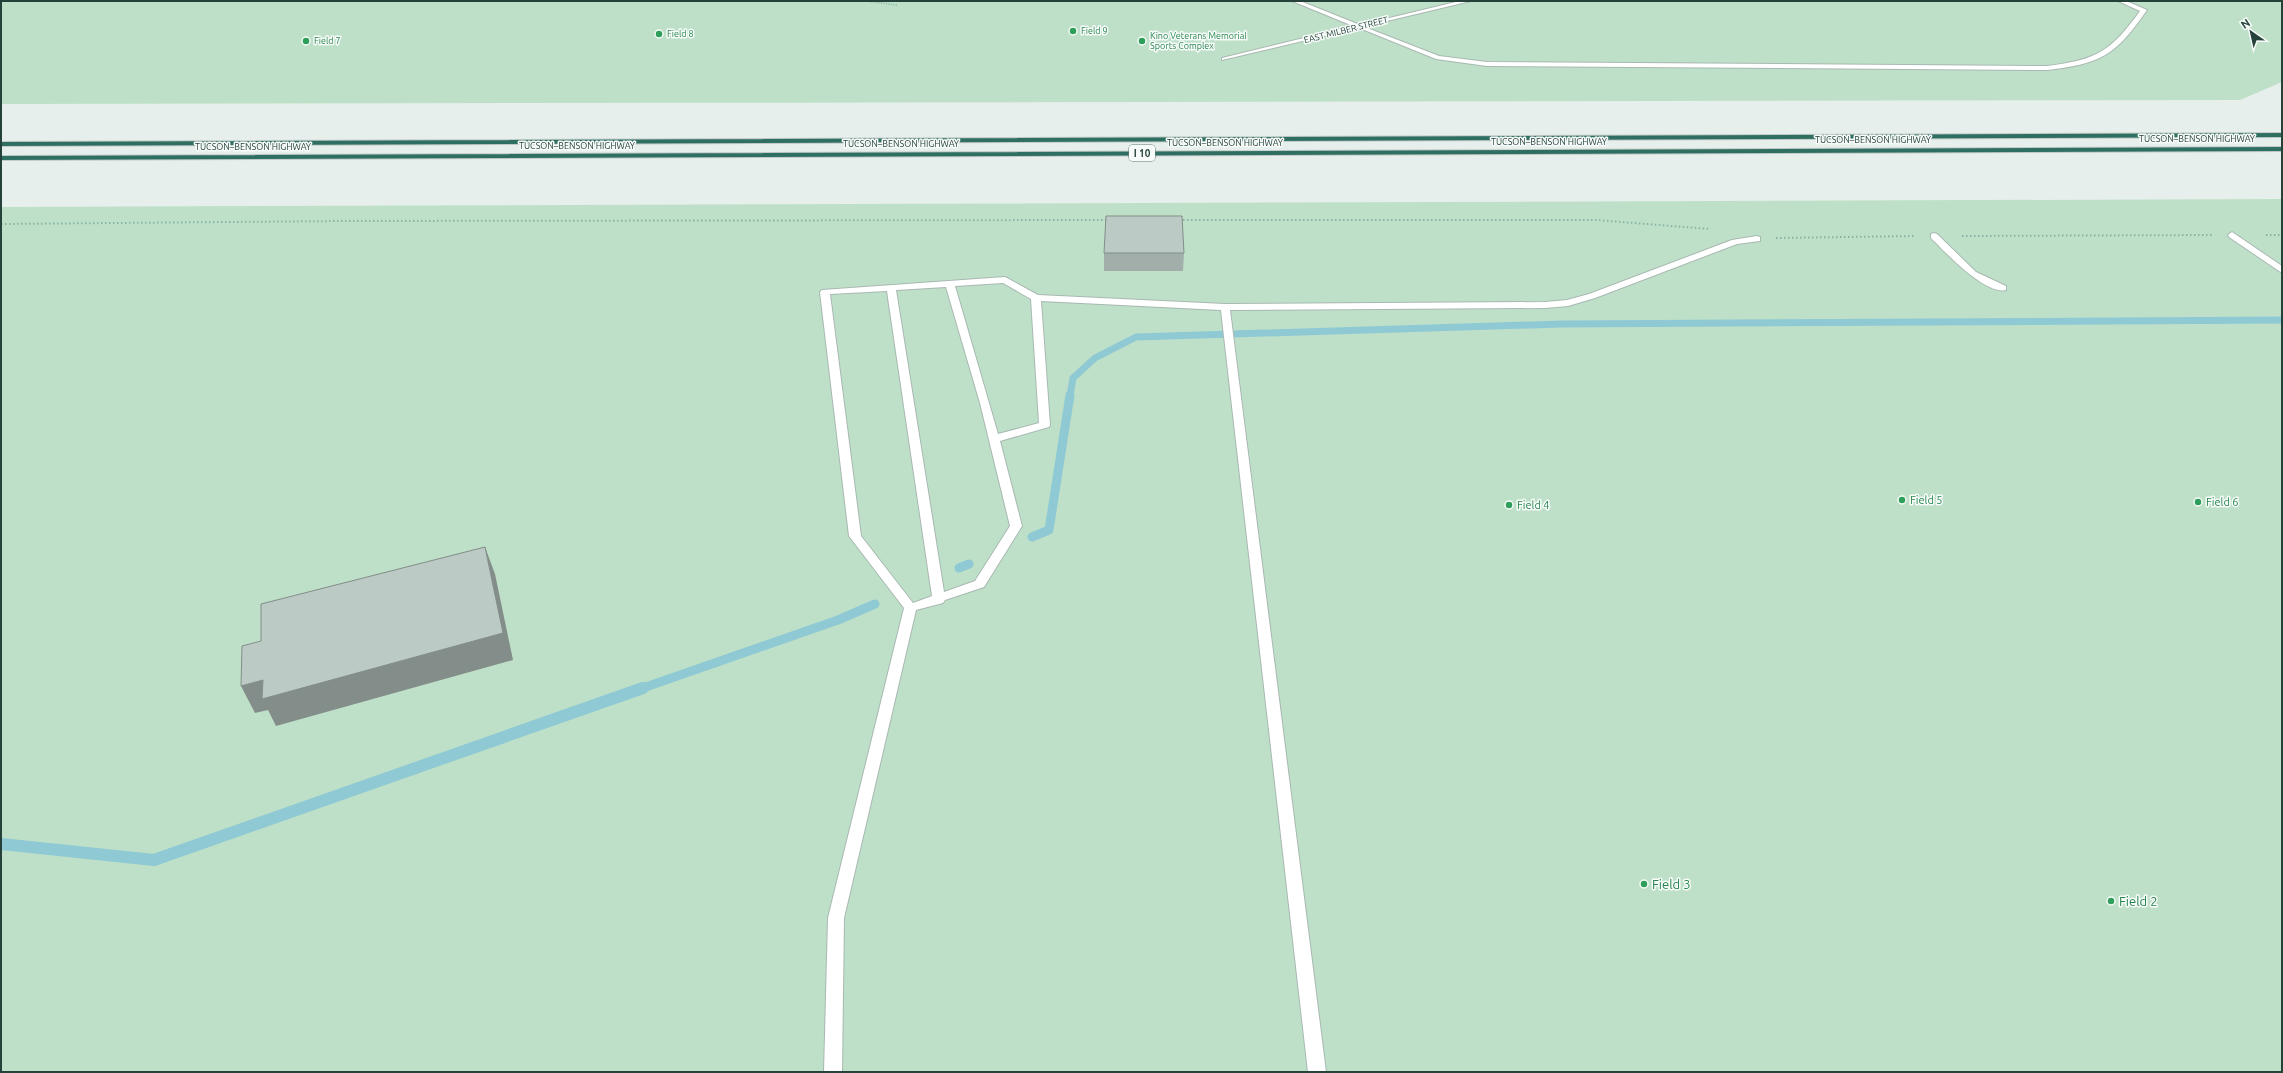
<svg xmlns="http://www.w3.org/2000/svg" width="2283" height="1073" viewBox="0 0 2283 1073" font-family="Ubuntu,sans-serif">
<rect width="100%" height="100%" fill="#e6efeb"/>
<path fill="#bfe0c8" d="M1,1h2281v81l-42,18 -2239,4z
M2282,199v873h-2281v-865z"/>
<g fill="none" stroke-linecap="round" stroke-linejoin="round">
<path stroke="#8ec9d4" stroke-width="7" d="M1070,396l3,-18 22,-20 41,-21 425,-13 721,-4"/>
<path stroke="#8ec9d4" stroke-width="9" d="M1032,537l17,-7 21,-135
M959,568l10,-4
M640,689l198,-69 37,-16"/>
<path stroke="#8ec9d4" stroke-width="12" d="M1,844l153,16 489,-172"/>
<defs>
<path id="service" d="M2118,1h8l21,9c-31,45 -46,54 -100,60l-560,-4 -51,-7 -79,-32 5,-1 77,30 48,6 560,4c50,-6 64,-15 93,-55z
M2232,232l50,34v7l-53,-36 -1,-2z
M1934,233l3,1 39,38 30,14v4c-21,5 -61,-38 -75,-52v-4z
M1757,236l3,1v4l-23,3 -142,54 -27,8 -23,2 -315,2 96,762h-18l-87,-762 -180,-9 9,124 -1,2 -49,14 22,85 -38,61 -39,13 -2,3 -27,7 -72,308 -2,154h-18l4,-154 76,-310 -55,-72 -29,-244 2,-2 183,-13 33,18 187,9 320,-2 22,-2 22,-6 143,-54zM1003,283l28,16 8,124 -41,11 -43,-148zM946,287l34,116 30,123 -35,55 -31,11 -48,-302zM887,291l45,305 -19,7 -52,-67 -31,-242z"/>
<path id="minor" d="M1292,1h8l60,24 100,-24h11l-249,59v-2l131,-32z"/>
<path id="motorway" d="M2282,133v4l-2281,9v-4z
M2282,147v4l-2281,9v-4z"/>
</defs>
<use href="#service" stroke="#a8b8b2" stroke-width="2"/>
<use href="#minor" stroke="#a8b8b2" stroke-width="2"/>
<use href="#motorway" stroke="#c2cac8" stroke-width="2"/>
<path stroke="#86b3a5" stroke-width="1.5" stroke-dasharray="1 1.5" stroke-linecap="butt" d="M866,1l31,4"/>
<path stroke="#86b3a5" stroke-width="2" stroke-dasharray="1.5 2.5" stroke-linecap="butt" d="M1179,220h417l114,9
M1,224l340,-3 767,-1
M2266,235h16
M1962,236l251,-1
M1776,238l139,-2"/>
<use href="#service" fill="#fff" fill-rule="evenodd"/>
<use href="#minor" fill="#fff" fill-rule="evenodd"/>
<use href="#motorway" fill="#2f6f62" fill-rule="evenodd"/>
</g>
<path fill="#a1aea9" d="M1104,253h80l-1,18h-79z"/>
<path fill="#838d89" d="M485,547l10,27 18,86 -237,66 -8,-16 -13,3 -14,-27z"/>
<path fill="#bbcac4" stroke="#838d89" d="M1106,216h76l2,37h-80z
M485,547l18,86 -241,66 1,-19 -22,6 1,-40 19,-5v-37z"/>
<g fill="#2e9e5b" stroke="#f7fbf9" stroke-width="1.5">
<circle cx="1073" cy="31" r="4"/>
<circle cx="659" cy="34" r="4"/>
<circle cx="306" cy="41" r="4"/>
<circle cx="1142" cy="41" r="4"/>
<circle cx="1902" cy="500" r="4"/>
<circle cx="2198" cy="502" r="4"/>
<circle cx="1509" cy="505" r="4"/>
<circle cx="1644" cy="884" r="4"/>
<circle cx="2111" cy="901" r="4"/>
</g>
<g text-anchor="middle" stroke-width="3" stroke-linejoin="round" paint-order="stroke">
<g font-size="9" fill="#24423a" stroke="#f7fbf9">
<text transform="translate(1346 30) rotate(-14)" y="3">EAST MILBER STREET</text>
<text x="2197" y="142">TUCSON–BENSON HIGHWAY</text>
<text x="1873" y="143">TUCSON–BENSON HIGHWAY</text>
<text x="1549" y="145">TUCSON–BENSON HIGHWAY</text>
<text x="1225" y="146">TUCSON–BENSON HIGHWAY</text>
<text x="901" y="147">TUCSON–BENSON HIGHWAY</text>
<text x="577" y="149">TUCSON–BENSON HIGHWAY</text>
<text x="253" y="150">TUCSON–BENSON HIGHWAY</text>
</g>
<g font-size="9" fill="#27864d" stroke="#f7fbf9" text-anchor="start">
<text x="1081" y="34">Field 9</text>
<text x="667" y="37">Field 8</text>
<text x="1150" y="39">Kino Veterans Memorial<tspan x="1150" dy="10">Sports Complex</tspan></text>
<text x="314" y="44">Field 7</text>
</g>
<rect fill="#f7fbf9" stroke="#637a73" stroke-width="1" x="1129" y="145" width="26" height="16" rx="3"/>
<g font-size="10" font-weight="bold" fill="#24423a">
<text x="1142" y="157">I 10</text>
</g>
<g font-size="11" fill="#27864d" stroke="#f7fbf9" text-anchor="start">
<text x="1910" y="504">Field 5</text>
<text x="2206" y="506">Field 6</text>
<text x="1517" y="509">Field 4</text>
</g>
<g font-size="13" fill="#27864d" stroke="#f7fbf9" text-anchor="start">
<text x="1652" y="889">Field 3</text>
<text x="2119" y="906">Field 2</text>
</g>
</g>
<rect width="2283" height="1073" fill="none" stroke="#24423a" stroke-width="4"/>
<g transform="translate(2251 32) rotate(326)" stroke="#f7fbf9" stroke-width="3" paint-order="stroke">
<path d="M0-3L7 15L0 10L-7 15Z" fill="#24423a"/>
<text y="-6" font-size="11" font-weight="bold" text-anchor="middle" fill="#24423a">N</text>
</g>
</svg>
